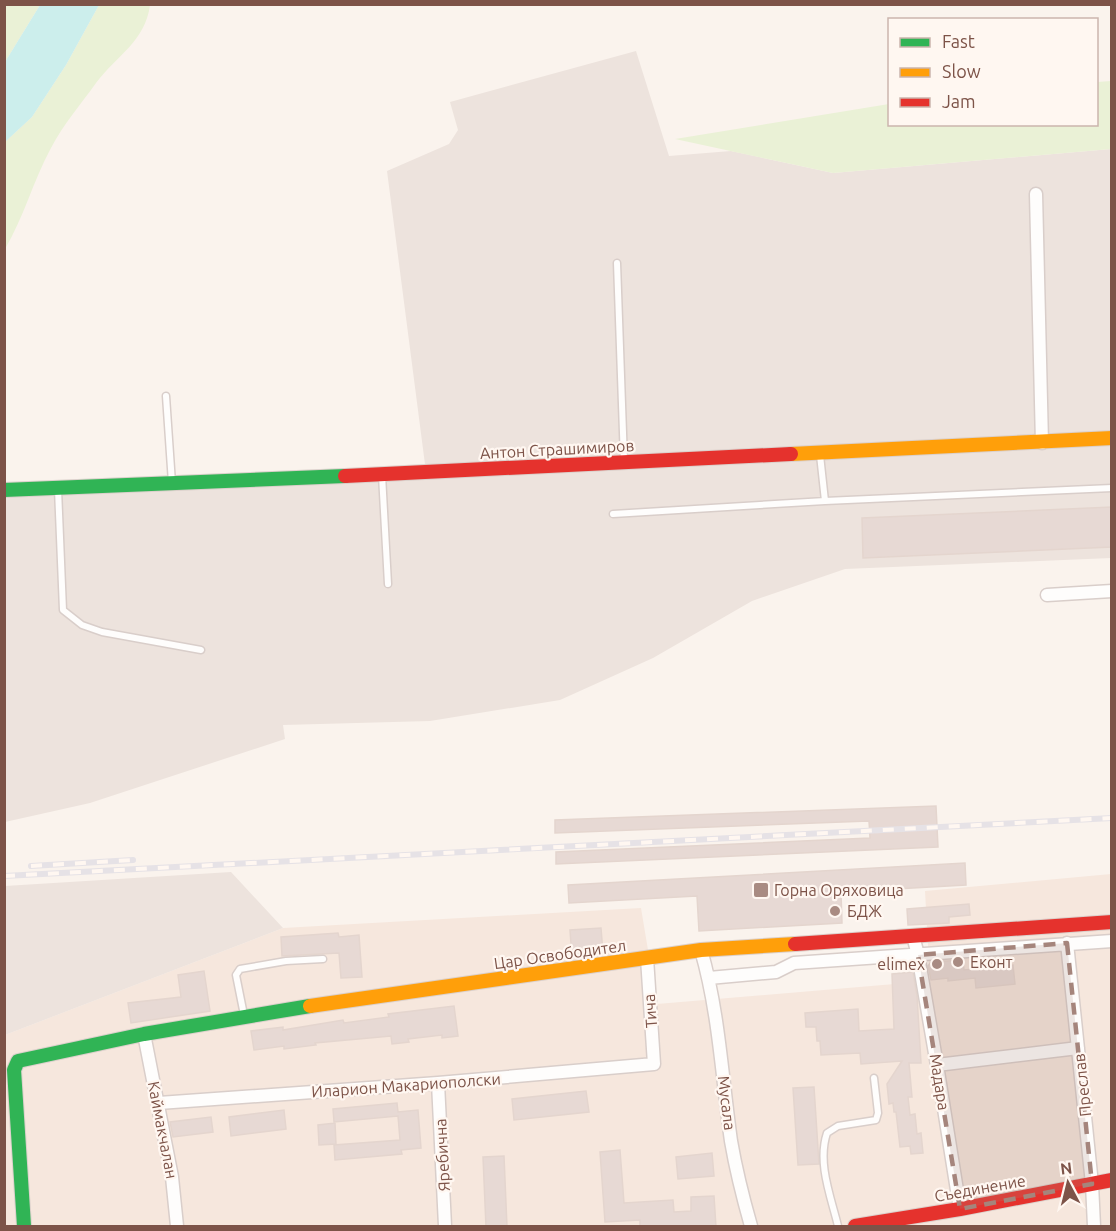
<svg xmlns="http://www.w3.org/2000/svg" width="1116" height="1231" viewBox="0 0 1116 1231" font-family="Ubuntu,sans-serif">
<rect width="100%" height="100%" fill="#faf3ed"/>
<path fill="#f6e7dd" d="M1111,874v352h-1106v-191l278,-107 358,-20 16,96 273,-23 -5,-90z"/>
<path fill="#ede3dd" d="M636,51l33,105 62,-5 102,22 278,-24v409l-266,11 -93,32 -99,57 -93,42 -130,21 -147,4 2,14 -195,64 -85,19 -1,-332 422,-18 -39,-301 62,-27 9,-14 -8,-28z
M231,872l52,56 -278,107v-149z"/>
<path fill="#eaf1d6" d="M5,5h35l-35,57z
M99,5h51c-5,37 -33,50 -54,78 -15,21 -33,42 -45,65 -18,33 -27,69 -46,101v-107l27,-25 34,-52z
M1111,81v68l-278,24 -158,-34 214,-35 1,20h206l1,-42z"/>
<path fill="#cceeec" d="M40,5h59l-33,60 -34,52 -27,25v-80z"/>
<path fill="#e7d9d4" stroke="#e4d5ce" stroke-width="1.5" d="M1112,507v40l-249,11 -1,-40z
M936,806l2,41 -382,17v-12l314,-14 -1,-17 -314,12v-13z
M965,863l1,22 -125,7 1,31 -143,8 -2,-35 -128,7 -1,-18z
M969,904l1,11 -21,2v6l-41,2 -1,-16z
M601,928l2,25 -31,5 -2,-28z
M338,933l1,4 20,-2 3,42 -21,1 -2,-25 -57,3 -1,-19z
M963,960l1,10 49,-5 2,19 -39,4 -1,-10 -27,3v-3l-17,2 -3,-14 3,-4z
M204,971l6,40 -79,12 -3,-20 53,-6 -3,-22z
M913,972l4,24 4,67h-12l3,34h-4l2,18 5,-1 2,20 4,-1 2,20 -12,1 -1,-8 -10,1 -4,-35h-2l-1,-9 -4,1 -2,-20 15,-23 -41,3 -1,-11 -39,2 -1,-14h-3l-1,-14h-10l-1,-14 53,-4 1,22 35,-2 -2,-55z
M454,1006l4,30 -16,2v-3l-34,4 1,3 -17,2 -1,-8 -76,7 1,2 -32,4v-3l-30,4 -3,-19 32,-4v3l60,-10 1,3 45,-6 -1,-3z
M814,1087l5,77 -21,1 -5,-77z
M586,1091l3,21 -75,8 -2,-21z
M397,1103l1,9 20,-2 3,38 -20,2 1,4 -67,6 -1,-15 66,-5 -2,-24 -64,6 -1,-13z
M284,1110l2,19 -55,7 -2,-19z
M211,1117l2,15 -40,5 -3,-15z
M335,1123l1,21 -17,1 -1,-20z
M620,1150l4,53 49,-3 1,12 17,-1v-14l23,-1 2,31h-76v-7l-35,2 -5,-70z
M712,1153l2,23 -36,3 -2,-22z
M504,1156l3,71h-21l-3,-70z"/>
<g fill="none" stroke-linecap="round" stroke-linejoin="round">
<defs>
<path id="lane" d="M617,263l7,198
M166,396l6,87
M820,455l5,46 287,-13
M382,475l6,109
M58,489l5,121 19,15 20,7 99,18
M613,514l212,-13
M244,1015l-8,-40 4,-6 46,-8 37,-2
M838,1226c-7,-29 -21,-63 -11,-93l11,-7 38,-6 2,-7 -4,-35"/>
<path id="street" d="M1036,194l6,249
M1047,595l65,-4
M913,936l5,19 19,110 23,144
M1067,943l25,241 2,42
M701,950c18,62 21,128 30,191 5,29 12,57 20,85
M709,978l67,-6 18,-9 318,-22
M144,1034l28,143 5,49
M937,1065l141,-17
M438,1083l7,143
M159,1103l279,-20 216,-19 -7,-106"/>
<path id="fast" d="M4,490l341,-14
M24,1226l-10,-156 4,-9 126,-27 166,-28"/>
<path id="slow" d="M791,454l321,-16
M310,1006l391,-56 94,-6"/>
<path id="jam" d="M345,476l446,-22
M795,944l317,-22
M855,1226l105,-17 152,-29"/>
</defs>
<use href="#lane" stroke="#d9ceca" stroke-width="9"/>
<use href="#street" stroke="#d9ceca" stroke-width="15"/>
<use href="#fast" stroke="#dbd0cb" stroke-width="16"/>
<use href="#slow" stroke="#dbd0cb" stroke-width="16"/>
<use href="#jam" stroke="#dbd0cb" stroke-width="16"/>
<use href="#lane" stroke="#fefdfc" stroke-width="6"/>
<use href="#street" stroke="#fefdfc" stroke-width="12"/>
<use href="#fast" stroke="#30b455" stroke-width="14"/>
<use href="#slow" stroke="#ff9f0a" stroke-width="14"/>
<use href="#jam" stroke="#e5322d" stroke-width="14"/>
<defs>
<path id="rail" d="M31,866l102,-6
M4,876l1108,-58"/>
</defs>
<use href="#rail" stroke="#e6e2e6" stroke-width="6"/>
<use href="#rail" stroke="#fff7f1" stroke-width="4" stroke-dasharray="11" stroke-linecap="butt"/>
</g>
<path fill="#a5857c" fill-opacity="0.2" stroke="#a5857c" stroke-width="4.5" stroke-dasharray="12 8" stroke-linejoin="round" d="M1067,943l25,241 -132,25 -42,-254z"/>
<g fill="#a98b82" stroke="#fff7f1" stroke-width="2">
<rect x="753" y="882" width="16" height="16" rx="3"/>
<circle cx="835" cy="911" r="6"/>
<circle cx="958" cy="962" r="6"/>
<circle cx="937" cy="964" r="6"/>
</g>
<g text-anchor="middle" stroke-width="4.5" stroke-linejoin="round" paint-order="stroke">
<g font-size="16" fill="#7d5348" stroke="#fff7f1">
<text transform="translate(557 449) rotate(-3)" y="6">Антон Страшимиров</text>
<text transform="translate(560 954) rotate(-8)" y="6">Цар Освободител</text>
<text transform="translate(650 1011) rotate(-94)" y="6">Тича</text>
<text transform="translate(940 1082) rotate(81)" y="6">Мадара</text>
<text transform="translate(406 1085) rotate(-4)" y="6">Иларион Макариополски</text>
<text transform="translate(1082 1085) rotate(-96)" y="6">Преслав</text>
<text transform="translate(727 1103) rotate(83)" y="6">Мусала</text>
<text transform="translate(163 1130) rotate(79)" y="6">Каймакчалан</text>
<text transform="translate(442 1155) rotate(-93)" y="6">Яребична</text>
<text transform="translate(980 1188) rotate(-10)" y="6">Съединение</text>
</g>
<g font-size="16" fill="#7d5348" stroke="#fff7f1" text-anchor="start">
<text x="774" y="896">Горна Оряховица</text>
<text x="847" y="917">БДЖ</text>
<text x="970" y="968">Еконт</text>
<text x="925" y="970" text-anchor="end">elimex</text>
</g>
</g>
<rect width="1116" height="1231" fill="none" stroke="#7d5348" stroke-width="12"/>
<rect x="888" y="18" width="210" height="108" fill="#fff7f1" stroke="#cbb5ad" stroke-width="1.5"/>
<rect x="900" y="38" width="30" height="9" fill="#30b455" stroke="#cbb5ad" stroke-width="1.5"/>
<text x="942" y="48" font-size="18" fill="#7d5348">Fast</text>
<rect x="900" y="68" width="30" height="9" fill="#ff9f0a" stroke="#cbb5ad" stroke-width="1.5"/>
<text x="942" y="78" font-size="18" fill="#7d5348">Slow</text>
<rect x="900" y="98" width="30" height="9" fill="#e5322d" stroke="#cbb5ad" stroke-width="1.5"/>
<text x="942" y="108" font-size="18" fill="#7d5348">Jam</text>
<g transform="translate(1068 1183) rotate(353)" stroke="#fff7f1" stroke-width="4.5" paint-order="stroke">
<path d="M0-4.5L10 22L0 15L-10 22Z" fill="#7d5348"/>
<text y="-9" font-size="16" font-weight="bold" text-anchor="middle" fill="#7d5348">N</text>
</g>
</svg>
